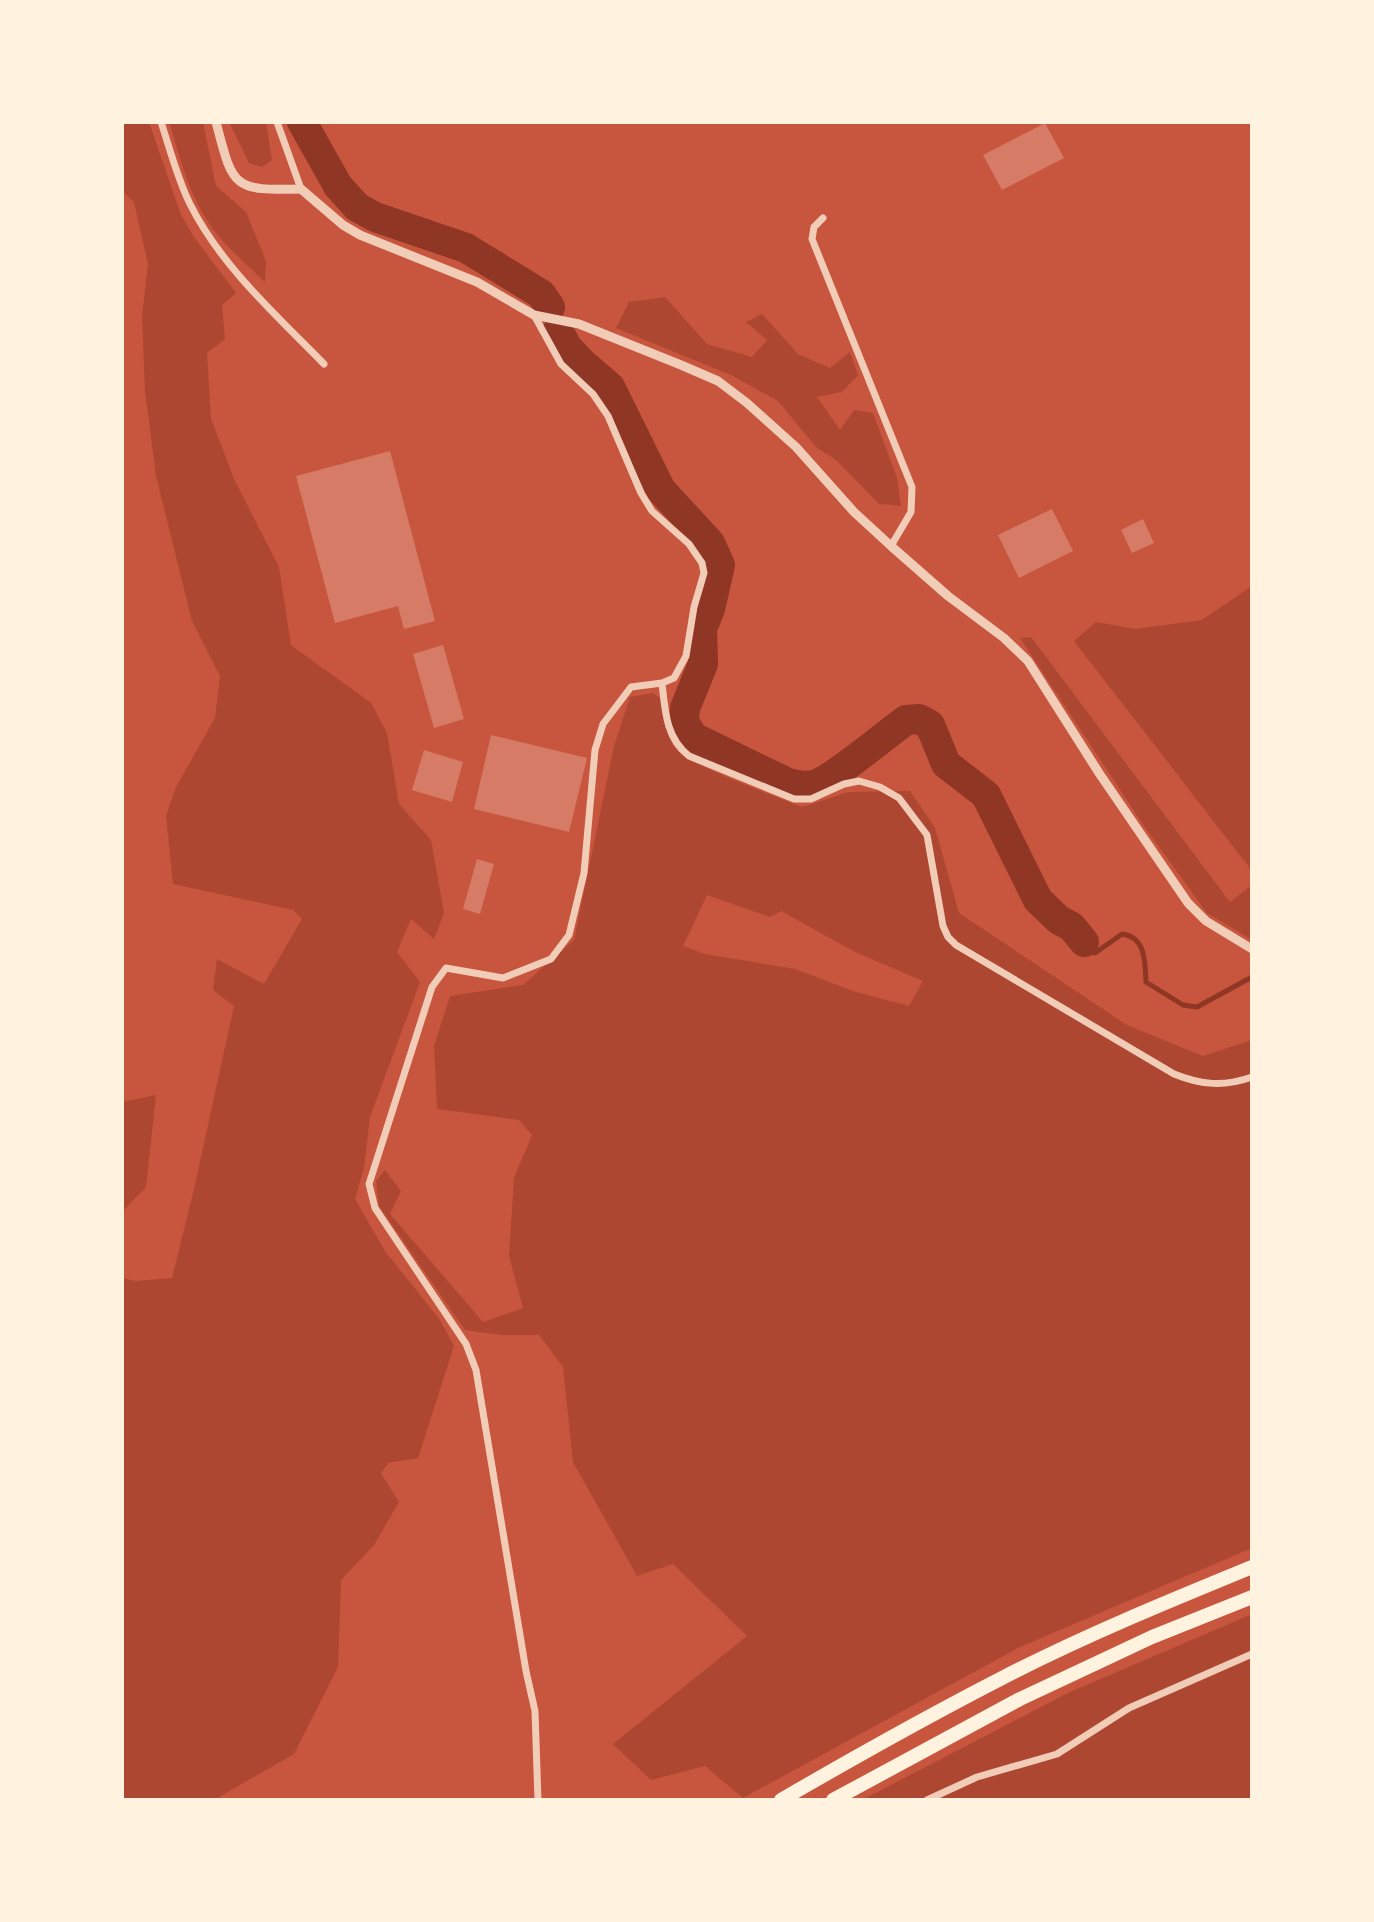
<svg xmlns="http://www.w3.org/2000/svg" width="1374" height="1922" viewBox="0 0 1374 1922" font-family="'Fira Sans Condensed',sans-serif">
<rect width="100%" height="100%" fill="#c8553d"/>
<path fill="#ae4732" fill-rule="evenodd" d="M122,122h27l32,93 13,22 42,56 -14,12 3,34 -18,14 4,66 24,62 44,86 12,78 80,58 16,30 12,71 32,36 13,73 -10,26 -23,-20 -14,33 23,30 -50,135 -6,51 -9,31 30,52 55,69 14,26 -36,112 -30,5 -7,10 18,29 -25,43 -33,35 -3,87 -44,87 -75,43v3h-97v-522l14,3 36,-3 23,-93 39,-179 -21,-16 4,-31 47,25 38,-65 -9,-9 -120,-26 -7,-68 10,-29 39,-69 5,-42 -28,-55 -36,-145 -11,-85 -3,-75 6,-52 -14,-62 -12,-11z
M169,122h34l13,64 30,26 20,49 -1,21c-21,-20 -45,-40 -60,-65 -18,-29 -26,-63 -36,-95z
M229,122h37l6,38 -10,7 -13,-4z
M665,297l42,47 45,13 15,-17 -21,-18 16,-8 36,40 32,14 20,-16 8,23 -16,17 -25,5 23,33 14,-20 19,3 24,65 4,28 -22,-2 -43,-44 -20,-13 -38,-46 -45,-25 -117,-48 13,-26z
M1252,586v285l-178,-230 22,-19 39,7 67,-9z
M1031,637l199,265 22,-17v55l-45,-27 -61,-84 -126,-191z
M653,693l8,6c3,16 4,34 13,48 10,17 104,50 128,60l47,-15 61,-1 25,37 24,85 168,112 76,31 49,-16v508l-232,99 -277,151 -38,-32 -54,14 -38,-36 134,-108 -74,-72 -36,12 -64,-114 -10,-95 -24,-32h-38l-36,-5 -86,-124 -3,-25 9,-11 16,21 -11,23 93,108 40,-14 -14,-52 5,-78 18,-43 -13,-15 -82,-11 -3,-63 16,-50 73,-11 51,-45 40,-194 16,-49zM707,895l63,22 11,-6 74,41 68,29 -14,25 -53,-14 -61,-23 -90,-15 -22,-8z
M156,1095l-10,92 -24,25v-110z
M1252,1614v186h-390l206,-107z"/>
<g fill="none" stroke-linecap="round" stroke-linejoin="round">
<path stroke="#8f3625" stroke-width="5" d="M1084,942l4,9 7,2 27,-19c24,3 23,28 24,48l37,23 14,2 55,-30"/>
<path stroke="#8f3625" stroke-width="30" d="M302,122l36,64 19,21 18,10 91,31 75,46 9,13
M558,330l9,17 15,16 28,24 51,103 49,53 10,22 -10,44 -8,20 1,35 -18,44 -1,13 9,16 95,46c9,2 16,4 25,2 17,-3 75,-52 93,-65l13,-1 11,6 16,39 40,31 52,105 21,20 13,7 12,15"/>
</g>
<path fill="#d67c66" d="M1045,123l19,35 -62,32 -19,-35z
M390,451l45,170 -31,8 -6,-23 -63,17 -39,-147z
M1052,509l21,42 -54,27 -21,-43z
M1143,519l11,24 -22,10 -11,-23z
M443,645l21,74 -30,9 -21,-74z
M491,735l96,23 -18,74 -95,-23z
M424,750l39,12 -11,40 -40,-12z
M477,859l17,5 -14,50 -17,-5z"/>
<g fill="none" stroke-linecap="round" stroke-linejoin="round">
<path stroke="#f1ccb7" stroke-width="7" d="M161,122c9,27 16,56 29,82 31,62 86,111 134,160
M277,122l24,67
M823,218l-9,9 -2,12 100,248 -1,25 -20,34
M534,315l27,49 32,30 15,22 33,77 11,18 37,33 13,19 2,10 -10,34 -8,49 -12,22 -12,5 -31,4 -28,37 -8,26 -11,123 -15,62 -18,24 -48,19 -57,-10 -14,19 -63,197 6,24 91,136 10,26 50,301 9,40 3,89
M662,683c3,28 4,55 27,73l105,43h17l33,-15 15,-3 21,6 19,11 28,37 16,91 5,11 8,8 218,129c27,11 50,13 78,3
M927,1800l50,-23 80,-23 72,-46 123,-54"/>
<path stroke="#f1ccb7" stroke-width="9" d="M216,122c17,65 16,69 85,67l42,36 17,10 117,47 57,33 45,9 102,41 37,16 29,22 49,44 58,65 37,34 57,50 56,42 24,23 71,112 89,130 18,18 46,28"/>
<path stroke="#fff3e0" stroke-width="14" d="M781,1800c74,-43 149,-85 225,-124 80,-41 163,-75 246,-109
M833,1800l187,-101 132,-62 100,-40"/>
</g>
<rect width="1374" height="1922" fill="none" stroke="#fff3e0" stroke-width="248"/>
</svg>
